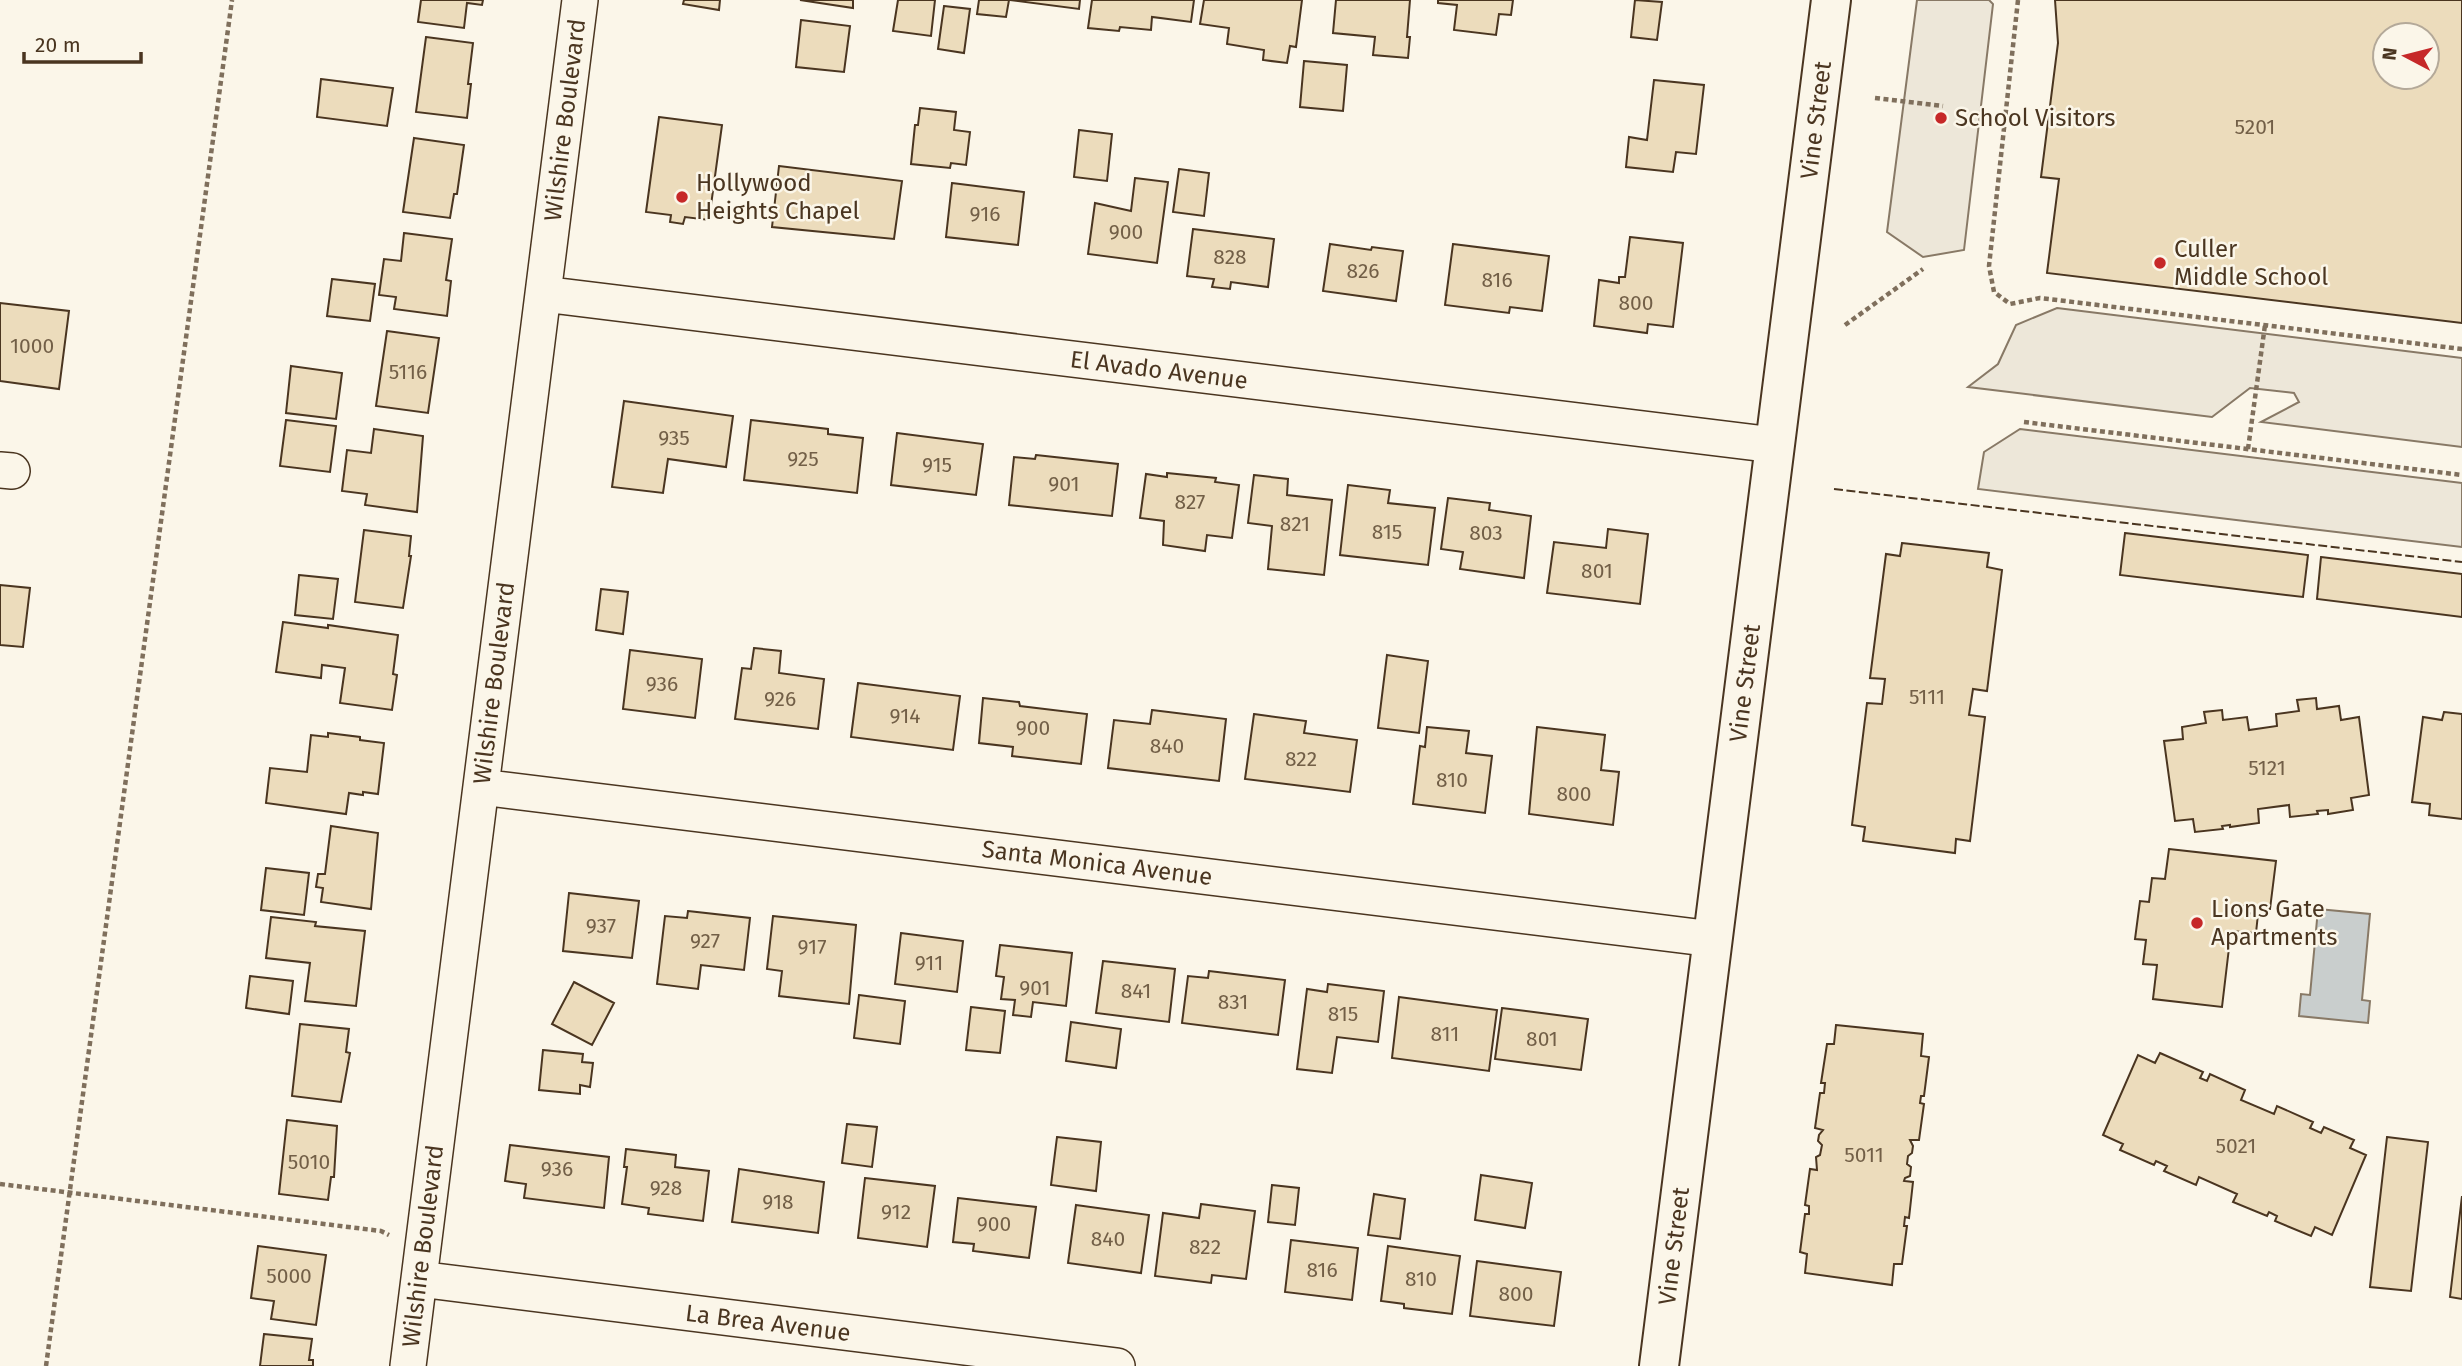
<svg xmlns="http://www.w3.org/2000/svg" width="2462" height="1366" viewBox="0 0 2462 1366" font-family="'Fira Sans',sans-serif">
<rect width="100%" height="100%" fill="#fbf6e9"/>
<path fill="#ede7d9" stroke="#887966" stroke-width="2" d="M1917,0h72l4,4 -29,246 -41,7 -36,-25z
M2057,308l405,50v89l-201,-25 38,-20 -5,-9 -44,-5 -38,29 -244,-30 30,-23 18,-39z
M2020,429l442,54v64l-484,-58 6,-37z"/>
<path fill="#c9cecd" stroke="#887966" stroke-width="2" d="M2318,909l52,5 -8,86 8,1 -2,22 -69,-7 2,-22 9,1z"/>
<path fill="#ecdcbc" stroke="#4a3520" stroke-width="2" fill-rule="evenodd" d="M421,0h62l-1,5 -15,-2 -3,25 -46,-6z
M684,0h36l-1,10 -36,-6z
M800,0h53v8z
M898,0h37l-4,36 -38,-5z
M979,0h30l-3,17 -29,-3z
M1010,0h70l-1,9z
M1092,0h102l-3,22 -39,-5 -1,13 -31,-3 -1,4 -31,-3z
M1204,0h98l-6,47 -6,-1 -3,17 -24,-3 1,-10 -37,-6 2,-16 -29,-4z
M1336,0h74l-3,37h3l-2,21 -35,-3 2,-18 -42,-4z
M1438,0h75l-2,15 -12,-1 -3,21 -42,-5 3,-25 -19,-2z
M1635,0l27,2 -5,38 -26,-3z
M2055,0h407v323l-415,-50 12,-94 -18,-2 17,-134zM2385,35h42v42h-42z
M944,6l26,3 -6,44 -26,-4z
M801,20l49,6 -6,46 -48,-5z
M426,37l47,6 -5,41h3l-4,34 -51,-6z
M1304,61l43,4 -4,46 -43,-4z
M321,79l72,9 -6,38 -70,-9z
M1654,80l50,5 -8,69 -20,-2 -3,20 -47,-5 3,-30 18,3z
M920,108l36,4 -2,18 16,2 -4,33 -15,-2 -1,5 -39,-4 4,-39h3z
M659,117l63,8 -13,95 -24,-3 -2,7 -13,-2 1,-7 -25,-3z
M1079,130l33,4 -5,47 -33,-4z
M414,138l50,7 -7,49h-3l-4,24 -47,-6z
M779,166l123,15 -8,58 -122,-12z
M1179,169l30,4 -5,43 -31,-4z
M1135,178l33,4 -11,81 -69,-9 7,-51 36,8z
M952,183l72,9 -6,53 -72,-8z
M1193,229l81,10 -6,48 -37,-5 -1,7 -18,-2 2,-8 -27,-3z
M404,233l48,6 -6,41 5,1 -4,35 -53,-7 2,-12 -17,-2 5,-36 17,2z
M1630,237l53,6 -10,84 -25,-3 -1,9 -53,-7 5,-46 20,3v-6h6z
M1330,244l41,6 1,-3 31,4 -7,50 -73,-10z
M1453,244l96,12 -7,55 -32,-4 -1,6 -64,-8z
M332,279l43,5 -5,37 -43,-5z
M0,303l69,8 -10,78 -59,-8z
M387,331l52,7 -11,75 -52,-7z
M291,366l51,7 -6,46 -50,-6z
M624,401l109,15 -7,51 -58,-8 -5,34 -51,-6z
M286,420l50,6 -6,46 -50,-6z
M751,420l77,9v5l35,4 -6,55 -113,-13z
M374,429l49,7 -6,76 -52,-7 2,-11 -25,-3 5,-41 24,3z
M897,433l86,11 -7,51 -85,-10z
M1036,455l82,9 -6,52 -103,-11 5,-48 21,2z
M1167,473l49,5 -1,4 24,3 -7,53 -25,-3 -2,16 -42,-6 1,-24 -24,-3 6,-44 21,3z
M1254,475l34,4 -1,16 45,5 -8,75 -56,-6 4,-43 -24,-3z
M1348,485l42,5 -2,13 47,5 -7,57 -88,-10z
M1448,498l42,5 -1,7 42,6 -7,62 -64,-9 3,-17 -22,-3z
M1608,529l40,5 -8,70 -93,-11 7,-51 52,6z
M364,530l47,6 -2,20h2l-8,52 -48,-6z
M2125,533l183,22 -5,42 -183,-22z
M1902,543l87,10 -2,14 15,3 -15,121 -14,-2 -4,26 16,2 -15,124 -14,-2 -1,14 -92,-12 2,-14 -13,-2 15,-122 15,1 3,-25 -15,-1 16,-124 14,2z
M2321,557l141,17v43l-145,-18z
M299,575l39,4 -5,40 -38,-4z
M0,585l30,3 -7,59 -23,-2z
M601,589l27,3 -5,42 -27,-4z
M283,622l45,6v-3l70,10 -5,39 4,1 -5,35 -52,-7 5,-35 -23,-3 -1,13 -45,-6z
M754,648l27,3 -2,22 45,6 -6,50 -83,-10 7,-51 9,1z
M630,650l72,9 -7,59 -72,-9z
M1387,655l41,6 -9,72 -41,-5z
M858,683l102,13 -7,54 -102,-13z
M983,698l36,4 1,4 67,8 -6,50 -69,-8 1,-9 -34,-4z
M2316,698l1,11 22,-3 2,14 18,-3 10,78 -18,3 2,12 -25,4v-4l-11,1 1,3 -28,3 -1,-12 -31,4 1,14 -29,4v-2l-8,1 1,3 -28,3 -2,-13 -18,2 -11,-80 19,-2 -1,-12 24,-4 -2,-11 18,-2 1,10 24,-3 2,13 28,-4 -1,-12 23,-3 -2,-11z
M1152,710l74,9 -7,62 -111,-13 6,-48 36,4z
M2444,712l18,2v105l-33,-4 1,-11 -18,-2 11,-85 19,3z
M1254,714l52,7 -2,12 53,7 -7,52 -105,-13z
M1427,727l42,4 -3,22 26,3 -7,57 -72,-9 7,-58 5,1z
M1537,727l68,8 -4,35 18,2 -6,53 -84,-11z
M328,733l32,4v3l24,3 -6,51 -15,-2v3l-14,-2 -3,21 -80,-11 4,-35 37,4 4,-37 17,2z
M331,826l47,7 -7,76 -50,-7 2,-14 -7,-1 2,-13h7z
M2169,849l107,12 -6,48 -37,-4v7l25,2 -2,19 -25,-2 -9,76 -69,-8 4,-34 -14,-1 3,-24 -11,-1 5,-38 9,1 3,-24 13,1z
M266,868l43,5 -5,42 -43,-5z
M569,893l70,8 -7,57 -69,-7z
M688,911l62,7 -6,52 -43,-5 -3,24 -41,-5 8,-68 22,2z
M773,916l83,9 -7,79 -70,-8 3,-25 -15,-2z
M271,917l45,5 -1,4 50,5 -9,75 -51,-5 5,-38 -44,-5z
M901,933l62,8 -6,51 -62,-8z
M1000,945l72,8 -6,53 -33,-4 -2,15 -18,-2 2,-15 -14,-1 3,-22 -8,-1z
M1103,961l72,8 -6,53 -73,-9z
M1209,971l76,9 -7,55 -96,-12 6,-47 20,2z
M250,976l43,5 -4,33 -43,-6z
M574,982l40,21 -22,42 -40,-21z
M1328,984l56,7 -6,51 -41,-5 -5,36 -35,-4 10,-80 20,3z
M859,995l46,6 -5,43 -46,-6z
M1399,997l98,13 -8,61 -97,-13z
M971,1007l34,4 -5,42 -34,-3z
M1502,1008l86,11 -7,51 -86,-11z
M1071,1022l50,7 -5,39 -50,-7z
M300,1024l49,5 -3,23 4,1 -9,49 -49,-6z
M1836,1025l87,9 -2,22 8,1 -5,39h-3l-1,7 4,1 -5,36h-9l3,6 -1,7 -4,3 -1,8 4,3 -1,9 -5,2 -1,3 9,1 -4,36 -4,-1 -1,9h3l-5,38h-8l-2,21 -87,-12 2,-19 -7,-2 5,-38h4v-8l-4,-1 5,-36 7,1 -1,-13 4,-2 2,-10 -4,-4 1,-6 4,-5 -8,-2 5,-35h4l1,-10h-4l6,-39h7z
M543,1050l40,4 -1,8 11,1 -3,24 -10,-2v9l-41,-4z
M2160,1053l43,19 -3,6 7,3 3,-7 35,16 -4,10 33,14 3,-8 36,16 -3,6 11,5 3,-6 30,13 -4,8 16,7 -34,80 -17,-8 -4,9 -36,-15 2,-5 -8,-4 -2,4 -34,-14 4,-8 -38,-17 -3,8 -32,-14 3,-5 -11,-5 -2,4 -34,-15 3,-6 -20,-9 35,-80 17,8z
M287,1120l50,6 -3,51h-3l-3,23 -49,-6z
M847,1124l30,3 -5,40 -30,-4z
M1057,1137l44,5 -5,49 -45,-6z
M2387,1137l41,5 -17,149 -41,-4z
M510,1145l99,12 -5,51 -80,-10 2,-14 -21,-3z
M626,1149l50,6 -1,12 34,4 -6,50 -55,-7 1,-6 -27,-4 5,-37h-3z
M739,1169l85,13 -6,51 -86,-11z
M1481,1175l51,8 -7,45 -50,-8z
M865,1178l70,8 -8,61 -69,-9z
M1272,1185l27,3 -4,37 -27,-3z
M1374,1194l31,5 -5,40 -32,-4z
M2462,1196v103l-12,-2z
M958,1198l78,9 -7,51 -56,-7 1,-7 -21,-2z
M1201,1204l54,7 -9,68 -34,-4 -1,8 -56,-7 8,-63 36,5z
M1076,1205l73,10 -8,58 -73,-10z
M1291,1240l67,8 -6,52 -67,-8z
M258,1246l68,9 -10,70 -45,-6 3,-18 -23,-3z
M1388,1246l72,10 -8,58 -48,-6v-4l-23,-3z
M1477,1261l84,11 -7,54 -84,-10z
M264,1334l48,5 -3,21h4v6h-53z"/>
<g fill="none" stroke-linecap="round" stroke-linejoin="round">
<defs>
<path id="minor" d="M543,294l1231,151
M0,470l12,1
M481,787l1232,152
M419,1279l698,87
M408,1366l172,-1366"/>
<path id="secondary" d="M1659,1366l172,-1366"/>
</defs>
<use href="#minor" stroke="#4a3520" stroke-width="38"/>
<use href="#secondary" stroke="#4a3520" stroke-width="42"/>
<path stroke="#7f6f5c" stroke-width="4.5" stroke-dasharray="5 3.5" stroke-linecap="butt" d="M2018,0l-29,266 5,26 16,12 30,-6 422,51
M1875,98l68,8
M1845,325l78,-56
M2024,422l438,53
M2248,449l17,-124
M0,1184l381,47 8,4
M46,1366l186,-1366"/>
<use href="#minor" stroke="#fbf6e9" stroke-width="35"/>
<use href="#secondary" stroke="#fbf6e9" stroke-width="38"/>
<path stroke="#4a3520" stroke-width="2" stroke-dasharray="9 3.5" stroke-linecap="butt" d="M1834,489l628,73"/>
</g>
<g fill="#c62828" stroke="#fbf6e9" stroke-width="2.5">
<circle cx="1941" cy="118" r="7"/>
<circle cx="682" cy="197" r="7"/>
<circle cx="2160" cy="263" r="7"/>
<circle cx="2197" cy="923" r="7"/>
</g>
<g text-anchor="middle" stroke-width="5" stroke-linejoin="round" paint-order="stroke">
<g font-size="21" fill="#725f47">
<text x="2255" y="134">5201</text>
<text x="985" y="221">916</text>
<text x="1126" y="239">900</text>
<text x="1230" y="264">828</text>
<text x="1363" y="278">826</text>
<text x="1497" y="287">816</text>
<text x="1636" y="310">800</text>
<text x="32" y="353">1000</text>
<text x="408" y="379">5116</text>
<text x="674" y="445">935</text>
<text x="803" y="466">925</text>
<text x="937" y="472">915</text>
<text x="1064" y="491">901</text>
<text x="1190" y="509">827</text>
<text x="1295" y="531">821</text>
<text x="1387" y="539">815</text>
<text x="1486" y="540">803</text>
<text x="1597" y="578">801</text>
<text x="662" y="691">936</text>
<text x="1927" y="704">5111</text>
<text x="780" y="706">926</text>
<text x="905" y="723">914</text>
<text x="1033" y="735">900</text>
<text x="1167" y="753">840</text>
<text x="1301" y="766">822</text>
<text x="2267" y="775">5121</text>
<text x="1452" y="787">810</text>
<text x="1574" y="801">800</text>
<text x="601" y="933">937</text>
<text x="705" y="948">927</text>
<text x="812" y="954">917</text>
<text x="929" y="970">911</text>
<text x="1035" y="995">901</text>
<text x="1136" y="998">841</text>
<text x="1233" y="1009">831</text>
<text x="1343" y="1021">815</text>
<text x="1445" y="1041">811</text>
<text x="1542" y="1046">801</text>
<text x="2236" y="1153">5021</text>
<text x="1864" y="1162">5011</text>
<text x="309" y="1169">5010</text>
<text x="557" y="1176">936</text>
<text x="666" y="1195">928</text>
<text x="778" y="1209">918</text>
<text x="896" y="1219">912</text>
<text x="994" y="1231">900</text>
<text x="1108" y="1246">840</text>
<text x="1205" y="1254">822</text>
<text x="1322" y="1277">816</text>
<text x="289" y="1283">5000</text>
<text x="1421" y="1286">810</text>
<text x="1516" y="1301">800</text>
</g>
<g font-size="24" fill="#4a3520" stroke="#fbf6e9" text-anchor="start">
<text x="1955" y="126">School Visitors</text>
<text x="696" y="191">Hollywood<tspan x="696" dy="28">Heights Chapel</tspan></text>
<text x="2174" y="257">Culler<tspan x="2174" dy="28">Middle School</tspan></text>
<text x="2211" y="917">Lions Gate<tspan x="2211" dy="28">Apartments</tspan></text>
</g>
<g font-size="24" fill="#4a3520" stroke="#fbf6e9">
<text transform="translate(565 120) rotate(-83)" y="8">Wilshire Boulevard</text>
<text transform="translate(1816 120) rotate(-83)" y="8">Vine Street</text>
<text transform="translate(1159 370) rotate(7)" y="8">El Avado Avenue</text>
<text transform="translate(494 683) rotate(-83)" y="8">Wilshire Boulevard</text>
<text transform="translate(1745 683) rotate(-83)" y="8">Vine Street</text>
<text transform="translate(1097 863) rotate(7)" y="8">Santa Monica Avenue</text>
<text transform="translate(423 1246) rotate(-83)" y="8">Wilshire Boulevard</text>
<text transform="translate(1674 1246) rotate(-83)" y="8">Vine Street</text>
<text transform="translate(768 1323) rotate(7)" y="8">La Brea Avenue</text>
</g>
</g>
<g transform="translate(2406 56) rotate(277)"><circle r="33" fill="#fbf6e9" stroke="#b4a999" stroke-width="2"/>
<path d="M0-5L12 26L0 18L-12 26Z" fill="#c62828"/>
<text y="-10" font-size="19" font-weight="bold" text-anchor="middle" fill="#4a3520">N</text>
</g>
<path d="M24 52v10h117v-10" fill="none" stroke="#4a3520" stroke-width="3.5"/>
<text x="35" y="52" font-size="21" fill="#4a3520" stroke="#fbf6e9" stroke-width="5" paint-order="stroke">20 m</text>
</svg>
